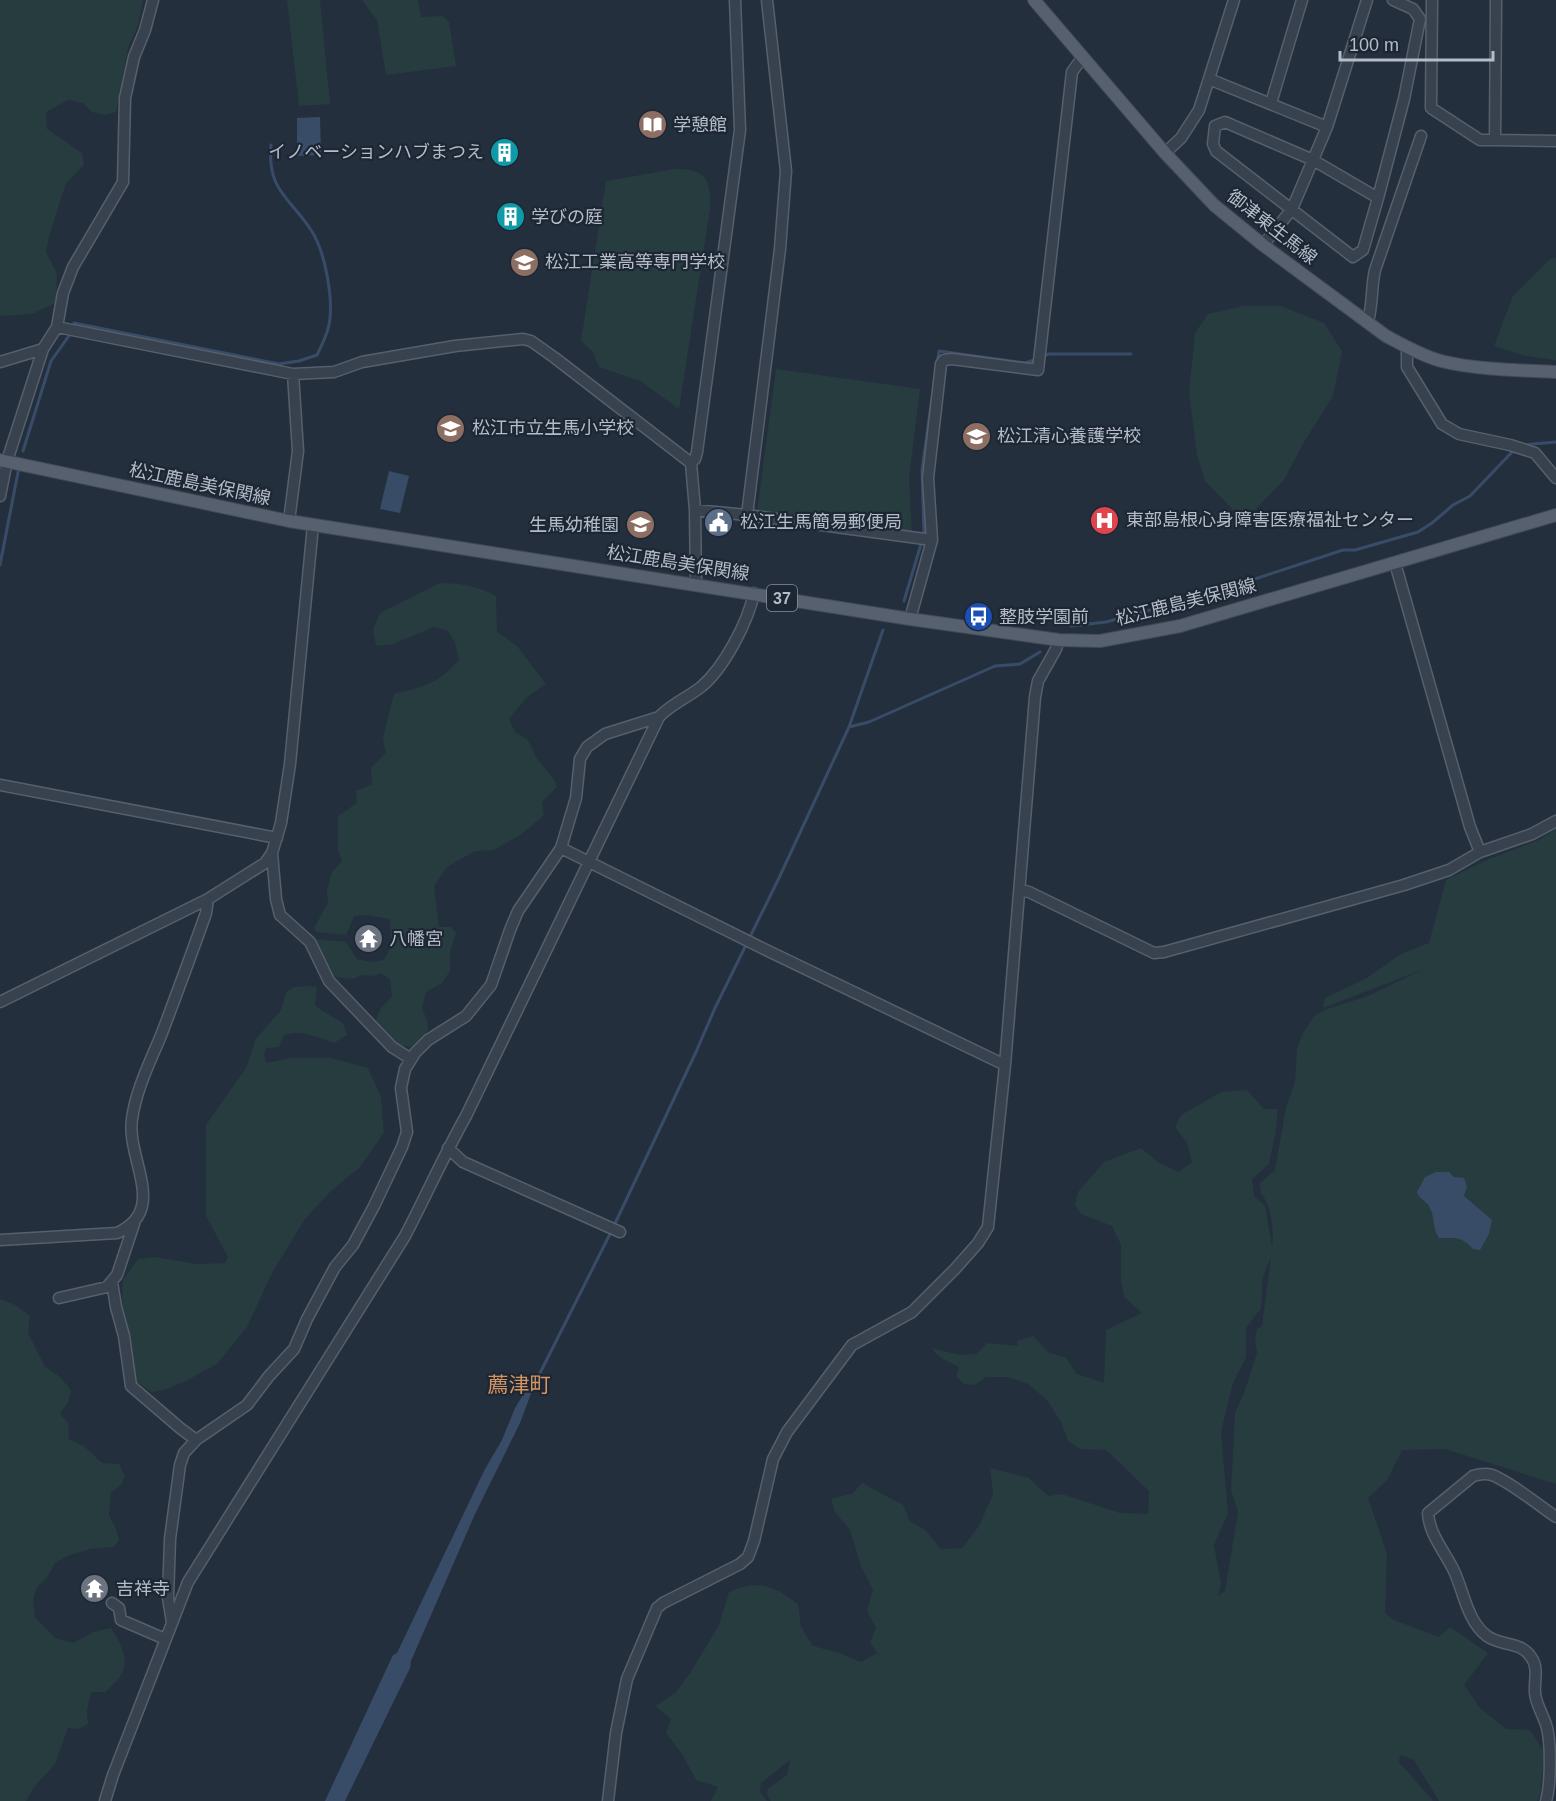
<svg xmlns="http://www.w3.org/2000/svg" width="1556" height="1801" viewBox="0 0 1556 1801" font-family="Arial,'Noto Sans JP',sans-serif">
<rect width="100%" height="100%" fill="#242f3e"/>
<path fill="#263c3f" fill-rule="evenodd" d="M0,0h143v2l-5,23 -10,23 -12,64 -11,3 -13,-3 -9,-9 -15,-3 -22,12 1,17 35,24 2,12 -18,18 -17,53 -3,16 11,22 -1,29 -24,11 -28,2 -4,-1z
M287,0h33l10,104 -31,2z
M362,0h56l3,17 22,-1 6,6 7,44 -70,9 -9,-55z
M675,169c32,0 36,11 35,40l-31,200 -39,-28 -41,-14 -7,-16 -11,-10 25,-160z
M1556,258v102l-30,-4 -32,-10 19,-50 37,-37z
M1243,306h38l43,17 18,28 -9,45 -29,46 -20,38 -31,32 -19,-1 -29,-30 -8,-26 -8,-63 6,-59 13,-19z
M776,369l144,20 -11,89 3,56 -155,-23z
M440,583c21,0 37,3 56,13l1,36 20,14 29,38 -20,14 -17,21 6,13 13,8 9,19 16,19 4,9 -15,15 2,13 -21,18 -29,17 -19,1 -28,16 -13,19 5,41h12l5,6 -6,19v19l-8,12 -16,9 -4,16 5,12 1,10 -8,12 -10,5 -13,-2 -22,-23 6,-14 11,-12 -2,-16 -9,-7 -8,3 -11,-1 -9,4 -20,-2 -19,-34 1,-4 31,3 11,17 14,3 13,-2 7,-13 -1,-28 -23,-4 -13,1 -8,19 -30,-3 -2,-4 14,-25 -1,-13 5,-18 10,-11 -4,-12v-33l19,-13 -1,-12 16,-7 -1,-16 15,-15 -3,-15 11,-44c31,-8 43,-10 65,-34l-4,-18 -7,-11 -14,-4 -41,17 -17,2 -3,-17 7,-16z
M1556,829v655l-111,-35 -43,1 -15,30 -19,18 19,56 -2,59 9,7 45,17 11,-10 38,26 -24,32 16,23 26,21 24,1 15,23 -5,42 -3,6h-98l-25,-41 -14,-5 -1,7 34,39h-662l-4,-6 1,-6 19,-14 3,-15 -29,23 -1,9 7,9h-56l7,-14 -22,-7 -14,-26 -16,-21 5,-14 -15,-13 20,-14 15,-20 28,-47 10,-33c28,-13 46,-6 69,12l3,23 12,19 27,7 21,9 16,-9 -7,-11 6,-14 -9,-18 6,-20 -12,-24 -11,-36 -15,-18 -4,-13 22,-6 9,-10 41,22 7,16 15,9 16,19 21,-1 17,-22 14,-32 -3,-26 39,10 19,18 14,-2 58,19 28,1 1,-23 -43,-41 -26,-1 -12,-8 -7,-19 -14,-22 -19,-16 -20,-7h-22l-11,8 -11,-1 -8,-7 3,-10 -18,-9 -10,-10 29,7 16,-1 11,-11 31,3 -1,-5 16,-5 15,16 18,6 11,16 27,9 2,-53 36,-17 -18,-16 -3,-17v-35l-9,-19 -31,-12 -6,-9 3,-13 26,-30 37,-14 17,14 21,10 13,-10 -5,-19 -12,-16 6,-12 40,-23 26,-2 17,19h14l-3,27 -6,28 -17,15 2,17 11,10 7,41c2,-12 0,-29 -4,-41 -3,-10 -9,-11 -8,-23l15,-13 11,-63 9,-25 2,-33 6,-16 12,-18 15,-7 38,-12 56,-27 -101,39 2,-10 42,-20 34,-24 28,-11 17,-63 43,-21 50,-19zM1271,1257l-9,69 -5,3 -2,9 2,15 -13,40 -9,20 -4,77 7,22 -13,79 -7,5 3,-12 -7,-39 14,-32 -7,-81 12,-49 13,-26v-29l15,-20 2,-31z
M305,986l12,1 -2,19 28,17 4,12 -13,8c-16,-6 -33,-14 -50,-8l-5,12 -13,1 -2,7 2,8 25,-5h40l37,10 13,29 3,36 -24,34 -30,25 -25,27 -33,54 -25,54 -30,37 -31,17 -19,8 -15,3 -17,-11 -4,-34 -9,-42 1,-25 15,-21 17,-2 41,7 29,-1 3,-6 -22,-41v-91l40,-57 10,-29 25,-29 5,-18 8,-5z
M0,1299l15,6 15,11 -2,17 17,34 14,9 12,14 -3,12 -8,12 8,9 1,16 16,8 17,16 17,1 6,12 -4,9 -10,7 -2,23 7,14 3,11 -5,7 -24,2 -23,7 -12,7 -9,16 -9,8 -4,13 2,17 20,21 18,5 21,-11 17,-4c18,28 21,42 -6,64h-14l-4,19 1,13 -10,5 -10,-1 -13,36 -21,23 -8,14h-26z"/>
<path fill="#394c67" d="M320,117l1,38 -24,1v-38z
M389,471l20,5 -9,37 -20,-4z
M1436,1172h13l5,5 10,1 3,9 -3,9 28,24 -3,14 -9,16 -7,-1c-11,-13 -18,-11 -34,-11 -7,-11 -4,-20 -9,-30 -3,-7 -10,-8 -13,-16l8,-15z
M526,1390l6,1 -12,32 -45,91 -64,147 -1,7 -65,133h-20l68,-146 4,-2 88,-184 17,-29 13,-32z"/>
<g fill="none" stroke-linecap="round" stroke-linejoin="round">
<path stroke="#394c67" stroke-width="3" d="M73,327l1,-4 205,41 20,-3 18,-6c5,-10 10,-20 12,-30 5,-26 -4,-74 -18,-95 -22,-33 -44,-40 -40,-85
M1043,356l6,-2h82
M937,364l2,-13 86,12 12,-4
M1522,445l34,-3
M23,451l28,-90 20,-28
M0,565l19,-98
M904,601l20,-67 -2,-64 10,-72
M1071,626l35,-4 103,-28 134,-44h12l63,-18 14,-9 21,-18 17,-9 44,-46
M849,727l34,-97
M530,1393l81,-161 85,-180 19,-44 64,-130 70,-151 20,-5 126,-56 25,-2 20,-12"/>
<defs>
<path id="minor" d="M1432,0l-1,108 49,32h15
M1496,0l-1,140 61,1
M1209,79l118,48
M1271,103l31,-103
M1165,153l16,-15 18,-28 35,-110
M1378,198l-65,-38 -88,-38 -10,4 -2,18 3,7 137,106 10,-7 15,-52 26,-99 16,-80 -7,-10 -20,-9
M1263,245l29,-36 35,-82 40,-127
M1368,321c5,-17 3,-34 7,-51l46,-134
M57,327l236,47 41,-2 28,-10 93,-16 68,-7 8,2 24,17 136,105 4,47 1,74
M1407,347v20l35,57 17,10 51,11 25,8 21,25
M0,362l43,-13
M691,463l4,-4 2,-7 43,-322 -5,-130
M0,496l7,-35 36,-112 14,-22 6,-34 10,-26 50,-85 2,-84 9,-41 11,-27 8,-30
M695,510l52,5 33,-266 6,-78 -19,-171
M747,515l185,25
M289,521l9,-70 -5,-77
M1395,563l75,264 10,25
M910,619l22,-79 -4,-62 13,-114 3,-4 8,-1 86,11 34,-298 10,-14
M0,785l277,53
M561,848l201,100 243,117
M272,853l4,46 4,16 30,27 19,39 63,66 19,12
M1020,890l9,2 125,61 10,-1 240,-67 45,-15 31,-18 52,-18 24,-13
M0,1002l208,-103 57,-36 7,-10 9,-30 9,-59 23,-239
M448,1148l15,14 157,70
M0,1240l117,-7c52,-23 9,-74 15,-114 4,-30 19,-59 30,-86 15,-40 30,-80 44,-120l2,-14
M112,1282l4,25 8,29 7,50 49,42 16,12
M59,1298l48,-11 10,-12 17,-51
M112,1603l7,5 2,12 44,19
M172,1622l-4,-24 2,-59 10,-74 4,-12 12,-13 51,-35 22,-29 25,-27 13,-30 28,-52 18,-22 21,-39 28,-59 5,-15 -6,-44 4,-19 10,-16 13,-13 38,-24 25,-31 19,-55 8,-19 43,-63 15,-50 4,-39 7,-12 18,-13 54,-17
M105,1801l8,-26 75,-193 217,-346c21,-40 39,-81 61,-120l193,-399c12,-13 28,-19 42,-30 23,-19 47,-65 53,-94
M608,1801l8,-68 11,-54 30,-71 6,-5 77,-39 8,-7 6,-16 19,-82 14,-27 65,-87 60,-33 43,-43 23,-26 10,-16 17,-162 30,-368 3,-16 18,-32 3,-9
M1546,1801c5,-18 5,-56 1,-73 -3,-12 -11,-23 -12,-35 -1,-13 4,-25 -4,-36 -10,-16 -31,-11 -44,-21 -20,-15 -23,-44 -33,-65 -9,-19 -25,-37 -26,-58l45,-37c6,-2 13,-3 19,-1 17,6 48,31 64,42"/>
<path id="major" d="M1034,0l131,153 49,52 49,40 123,91c17,9 36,20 55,25 37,9 77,9 115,11
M0,460l289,61 621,98 149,21 41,1 80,-15 376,-111"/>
</defs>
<use href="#minor" stroke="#565f6c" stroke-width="13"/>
<use href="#major" stroke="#414a57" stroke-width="14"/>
<use href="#minor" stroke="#38414e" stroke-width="10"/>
<use href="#major" stroke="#56606e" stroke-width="12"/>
</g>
<defs>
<symbol id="library-disc" viewBox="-11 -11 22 22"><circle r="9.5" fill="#8d6e63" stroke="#1d2633"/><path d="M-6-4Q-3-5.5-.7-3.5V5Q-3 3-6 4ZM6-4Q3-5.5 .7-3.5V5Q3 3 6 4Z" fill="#fff"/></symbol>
<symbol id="building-disc" viewBox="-11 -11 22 22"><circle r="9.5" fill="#0f9aa8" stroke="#1d2633"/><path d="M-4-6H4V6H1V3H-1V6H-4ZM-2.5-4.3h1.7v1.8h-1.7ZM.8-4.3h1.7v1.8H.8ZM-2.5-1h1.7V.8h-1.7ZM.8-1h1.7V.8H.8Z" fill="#fff"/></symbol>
<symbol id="university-disc" viewBox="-11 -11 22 22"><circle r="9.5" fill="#8d6e63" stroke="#1d2633"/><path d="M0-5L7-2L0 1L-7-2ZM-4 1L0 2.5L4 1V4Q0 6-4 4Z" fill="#fff"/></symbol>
<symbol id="school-disc" viewBox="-11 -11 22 22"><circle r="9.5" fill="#8d6e63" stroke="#1d2633"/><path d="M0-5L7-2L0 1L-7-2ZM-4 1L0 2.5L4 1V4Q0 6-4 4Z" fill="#fff"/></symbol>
<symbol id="hospital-disc" viewBox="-11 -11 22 22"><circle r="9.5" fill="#e0444e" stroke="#1d2633"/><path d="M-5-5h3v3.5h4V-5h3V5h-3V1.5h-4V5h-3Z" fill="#fff"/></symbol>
<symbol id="civic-disc" viewBox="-11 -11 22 22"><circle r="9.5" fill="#5c6f8a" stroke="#1d2633"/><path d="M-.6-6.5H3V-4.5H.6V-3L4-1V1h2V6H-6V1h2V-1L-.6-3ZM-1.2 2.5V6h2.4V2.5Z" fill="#fff"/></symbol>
<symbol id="bus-disc" viewBox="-11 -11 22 22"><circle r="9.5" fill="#1a4fb4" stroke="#1d2633"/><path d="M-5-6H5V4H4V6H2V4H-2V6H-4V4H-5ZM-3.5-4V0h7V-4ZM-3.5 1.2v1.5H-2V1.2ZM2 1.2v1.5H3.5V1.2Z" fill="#fff"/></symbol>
<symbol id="temple-disc" viewBox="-11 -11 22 22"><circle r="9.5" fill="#6b7280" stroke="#1d2633"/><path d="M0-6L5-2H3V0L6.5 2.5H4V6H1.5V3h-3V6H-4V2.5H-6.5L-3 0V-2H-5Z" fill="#fff"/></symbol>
</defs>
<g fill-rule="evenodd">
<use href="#library-disc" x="636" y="108" width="33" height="33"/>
<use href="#building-disc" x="488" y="136" width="33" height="33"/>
<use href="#building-disc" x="494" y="200" width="33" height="33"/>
<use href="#university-disc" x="508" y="246" width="33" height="33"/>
<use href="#school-disc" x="434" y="412" width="33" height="33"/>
<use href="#school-disc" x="960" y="420" width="33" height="33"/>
<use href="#hospital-disc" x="1088" y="504" width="33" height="33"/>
<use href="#civic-disc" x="702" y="506" width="33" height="33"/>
<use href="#school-disc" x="624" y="508" width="33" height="33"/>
<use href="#bus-disc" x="962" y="600" width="33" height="33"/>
<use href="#temple-disc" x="352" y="922" width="33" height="33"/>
<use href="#temple-disc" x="78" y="1572" width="33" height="33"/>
</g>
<g text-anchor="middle" stroke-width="4.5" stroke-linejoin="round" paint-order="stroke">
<rect fill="#1d2633" stroke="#878f9c" stroke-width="1.5" x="767" y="585" width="30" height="26" rx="4.5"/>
<g font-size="16" font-weight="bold" fill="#b4bcc9">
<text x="782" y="604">37</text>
</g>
<g font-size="18" fill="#b4bcc9" stroke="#1d2633" text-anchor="start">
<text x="673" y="131">学憩館</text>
<text x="484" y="158" text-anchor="end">イノベーションハブまつえ</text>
<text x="531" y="223">学びの庭</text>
<text x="545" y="268">松江工業高等専門学校</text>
<text x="472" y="434">松江市立生馬小学校</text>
<text x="997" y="442">松江清心養護学校</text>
<text x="1126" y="526">東部島根心身障害医療福祉センター</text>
<text x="740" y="528">松江生馬簡易郵便局</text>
<text x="619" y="531" text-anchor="end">生馬幼稚園</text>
<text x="999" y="623">整肢学園前</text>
<text x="389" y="945">八幡宮</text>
<text x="116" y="1595">吉祥寺</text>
</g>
<g font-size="18" fill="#b4bcc9" stroke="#1d2633">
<text transform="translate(1272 227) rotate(38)" y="6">御津東生馬線</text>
<text transform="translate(200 484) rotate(12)" y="6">松江鹿島美保関線</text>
<text transform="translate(678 563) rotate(9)" y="6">松江鹿島美保関線</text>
<text transform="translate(1186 602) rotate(-14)" y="6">松江鹿島美保関線</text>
</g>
<g font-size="21" fill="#d59563" stroke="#1d2633">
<text x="519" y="1392">薦津町</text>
</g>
</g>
<path d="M1340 51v9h153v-9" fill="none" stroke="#b4bcc9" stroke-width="3"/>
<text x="1349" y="51" font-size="18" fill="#b4bcc9" stroke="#1d2633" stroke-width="4.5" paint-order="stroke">100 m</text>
</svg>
